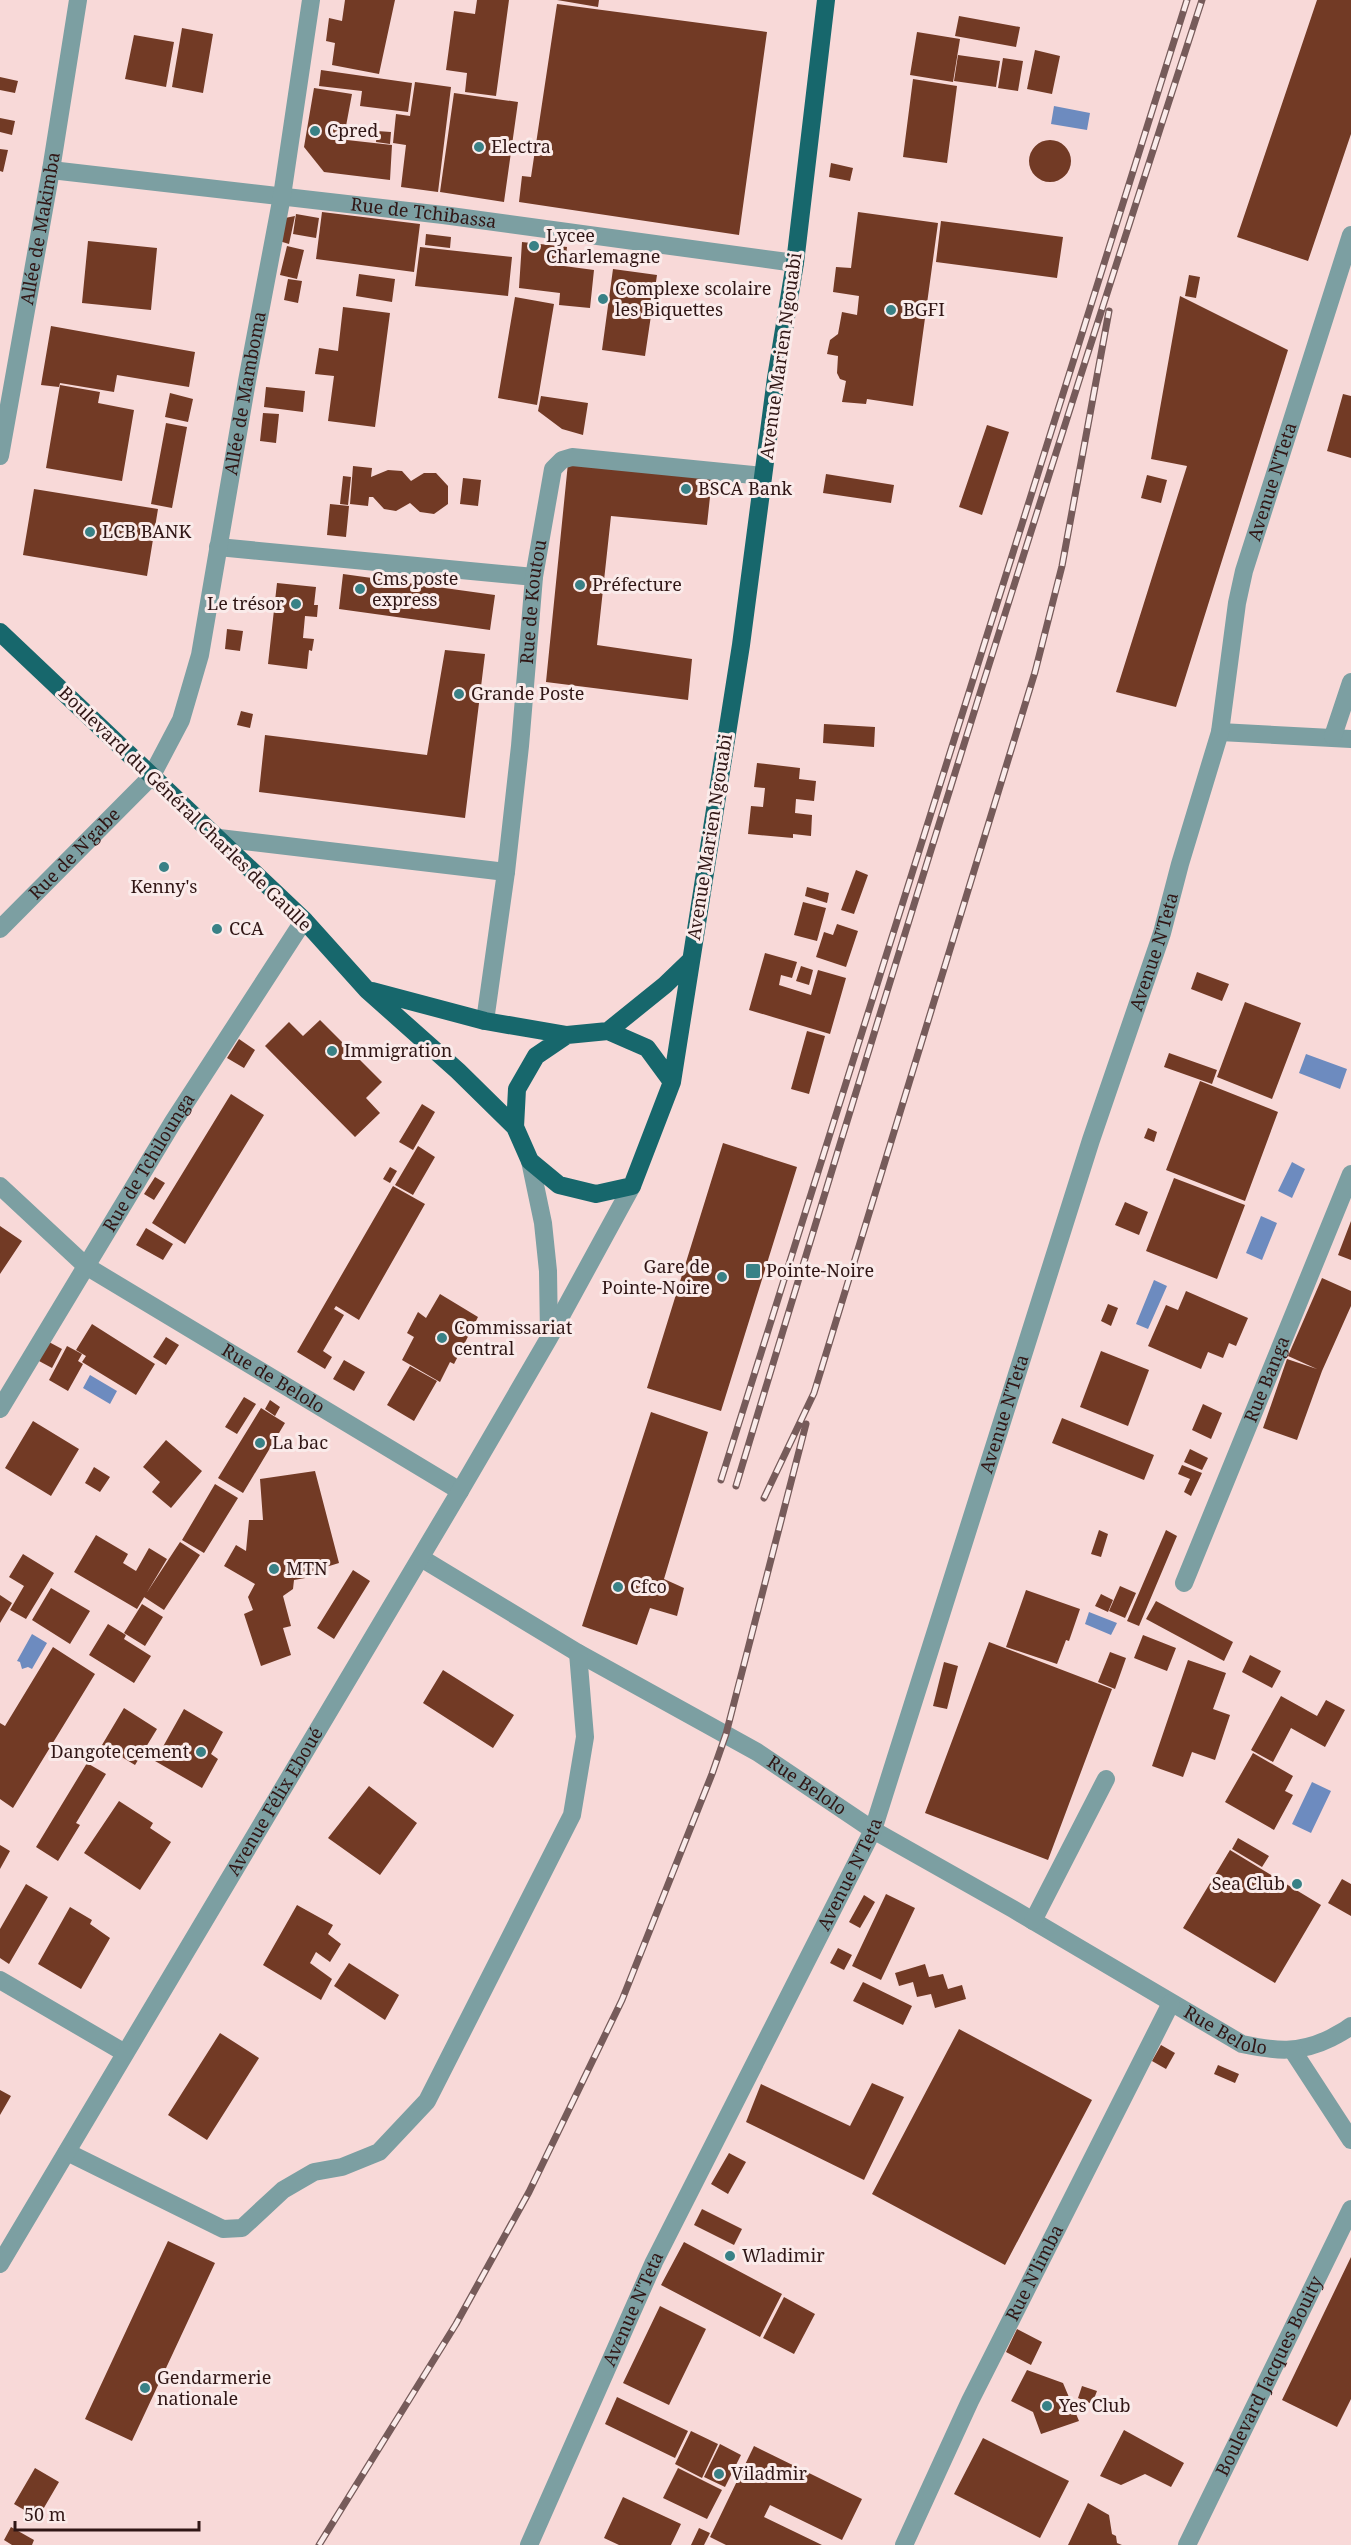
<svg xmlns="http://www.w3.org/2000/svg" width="1351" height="2545" viewBox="0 0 1351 2545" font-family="'Noto Serif',serif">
<rect width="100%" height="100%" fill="#f8d9d8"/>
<path fill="#6d8bbf" d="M1054,106l36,7 -3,17 -36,-6z
M1306,1054l41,15 -7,20 -41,-16z
M1292,1162l13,7 -13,29 -14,-7z
M1261,1216l16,7 -15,37 -16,-7z
M1154,1280l13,6 -19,43 -12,-5z
M90,1375l27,16 -7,13 -27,-16z
M1089,1612l28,11 -6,12 -26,-11z
M32,1634l15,9 -15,26 -4,-2 -6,2 -2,-7 -3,-1z
M1312,1782l19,9 -20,42 -19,-9z"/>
<path fill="#723a25" d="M345,0h50l-16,74 -47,-9 3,-22 -9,-2 3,-23 13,3z
M477,0h32l-13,96 -31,-4 2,-19 -21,-3 8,-59 21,3z
M557,0h42l-1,7z
M1317,0h34v134l-43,127 -71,-24z
M557,4l210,28 -28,203 -220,-33 3,-26 9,1z
M959,16l61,11 -4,20 -61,-11z
M182,28l31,6 -10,59 -31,-6z
M917,32l43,7 -7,43 -43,-7z
M134,35l40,7 -8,45 -41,-8z
M1035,50l25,6 -8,38 -25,-5z
M958,55l42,6 -4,26 -42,-6z
M1003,58l20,3 -5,30 -20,-3z
M321,70l91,13 -4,29 -48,-6 2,-15 -43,-5z
M0,77l18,4 -3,12 -15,-3z
M913,79l44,7 -10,77 -44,-6z
M415,82l36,5 -13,105 -37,-5 5,-42 -13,-2 3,-29 14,2z
M314,88l38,6 -6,32 -4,-1 -1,8 6,7 45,5 -2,35 -66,-8 -20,-25z
M454,93l64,9 -14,100 -64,-10z
M0,118l15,3 -3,14 -12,-3z
M377,131l14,1 -1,12 -14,-2z
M1029 161a21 21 0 1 1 42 0a21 21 0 1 1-42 0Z
M0,149l8,1 -5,22 -3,-1z
M831,163l22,5 -3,13 -21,-4z
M322,212l98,12 -6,48 -98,-13z
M858,212l80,11 -25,183 -46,-7 -1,5 -24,-2 4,-21 -6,-2 -3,-6 1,-17 -11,-2 3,-14 8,-6 4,-22 15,3 2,-19 -26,-4 3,-25 15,1z
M296,214l23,4 -3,20 -23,-4z
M295,216l-6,28 -13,-4 9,-22z
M941,221l122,16 -6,41 -121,-16z
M426,234l25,3 -1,11 -25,-3z
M88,241l69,7 -6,62 -69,-7z
M522,242l45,5 -2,18 -16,-1 45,6 -4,38 -31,-3 1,-12 -41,-5z
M287,246l17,4 -7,29 -17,-4z
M420,247l92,10 -4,39 -93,-10z
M613,269l44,6 -12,81 -43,-6z
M359,274l36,5 -3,23 -36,-6z
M1189,275l11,2 -4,21 -11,-2z
M288,279l14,2 -4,22 -14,-3z
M1180,296l108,54 -112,357 -60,-15 71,-226 -36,-7z
M515,297l39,7 -17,101 -39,-7z
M343,307l47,6 -15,114 -47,-6 6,-45 -19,-2 4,-26 19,3z
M51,326l144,26 -6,35 -72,-12 -3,17 -54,-9 -1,4 -18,-2z
M60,385l40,7 -2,11 36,7 -12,71 -76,-13z
M266,387l39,4 -2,21 -39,-5z
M170,393l23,6 -5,23 -23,-5z
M1343,394l8,2v62l-24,-7z
M541,396l47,7 -5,32 -21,-6 -24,-18z
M263,413l16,1 -3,29 -16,-2z
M166,423l21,4 -15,81 -21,-4z
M987,425l22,7 -27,83 -23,-8z
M568,463l144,15 -5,47 -96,-9 -14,129 95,14 -4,41 -142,-18z
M353,466l19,2 -1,9 17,-7 14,1 9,10 13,-8h12l12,13v18l-14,10 -14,-2 -10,-9 -14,8 -12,-2 -11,-12h-4l-1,9 -18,-2z
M826,474l68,11 -3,18 -68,-10z
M1147,475l20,5 -6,23 -20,-5z
M343,476l8,1 -3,28 -8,-1z
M463,478l18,2 -3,26 -18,-2z
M34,489l124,20 -11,67 -124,-21z
M330,504l19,2 -3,31 -19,-2z
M343,574l152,21 -5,35 -151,-21z
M277,583l39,4 -2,18h4l-1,12 -12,-1 -2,22 11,1 -2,12 -3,-1 -2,19 -39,-5z
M227,629l16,2 -3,20 -15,-2z
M445,650l40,4 -20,164 -206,-26 6,-57 162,20z
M241,711l12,3 -3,14 -13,-3z
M824,724l51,3 -1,20 -51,-4z
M757,763l43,5 -1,11 17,2 -2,20 -18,-2 -1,14 17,2 -1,21 -18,-2v4l-45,-4 3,-28 12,1 2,-19 -11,-1z
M856,870l12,5 -14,39 -13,-4z
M807,887l22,6 -2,10 -22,-7z
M803,902l23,6 -9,33 -23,-6z
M837,924l21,7 -12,36 -30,-10 8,-25 9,3z
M765,953l32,9 -5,16 -11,-3 -2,10 32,10 7,-25 28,8 -16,56 -81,-24z
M801,966l12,4 -4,15 -13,-4z
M1197,972l32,12 -7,17 -31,-12z
M1245,1002l56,21 -29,76 -55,-22z
M320,1020l62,62 -16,16 14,15 -25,24 -90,-91 24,-24 14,14z
M807,1031l18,5 -16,58 -18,-5z
M239,1039l16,11 -11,18 -17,-10z
M1169,1053l48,17 -5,14 -48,-17z
M1200,1081l78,31 -33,89 -79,-31z
M231,1094l33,21 -79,129 -33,-21z
M422,1104l13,8 -22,38 -14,-8z
M1148,1128l9,4 -3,10 -10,-4z
M723,1143l74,24 -76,244 -74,-23z
M418,1146l17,11 -22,38 -18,-10z
M390,1167l7,4 -7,12 -7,-4z
M155,1177l10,6 -11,17 -10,-6z
M1174,1178l71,27 -28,74 -71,-28z
M393,1186l32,18 -66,116 -23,-14 -2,3 10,6 -21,36 9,6 -7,12 -28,-17z
M1125,1202l23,10 -9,23 -24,-10z
M1351,1221v39l-13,-5z
M0,1226l22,15 -22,33z
M146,1228l27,16 -10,16 -27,-15z
M1322,1278l29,13v15l-29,65 -25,69 -34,-12 24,-69 30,10 -29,-13z
M1186,1291l62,27 -12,28 -7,-3 -6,15 -15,-6 -7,17 -53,-23 18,-41 12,5z
M440,1294l38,23 -24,47 -4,-2 -10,20 -38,-22 12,-23 -7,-4 11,-21 8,6z
M1108,1304l10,4 -7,18 -10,-5z
M92,1324l63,40 -19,31 -54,-33 4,-6 -10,-6z
M166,1337l13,8 -13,20 -13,-8z
M49,1342l13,7 -10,19 -13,-7z
M67,1346l15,8 -4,7 5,3 -15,27 -19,-11z
M1101,1351l48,19 -21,56 -48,-19z
M344,1360l21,12 -11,19 -21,-12z
M410,1366l27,15 -23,40 -27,-16z
M244,1397l12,7 -19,30 -12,-7z
M270,1400l10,7 -5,9 -10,-7z
M1203,1404l19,9 -11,26 -19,-9z
M261,1408l24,15 -42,70 -25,-15z
M651,1412l57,20 -44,147 20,9 -7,28 -27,-8 -13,37 -55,-19z
M1062,1418l92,37 -10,25 -92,-37z
M33,1421l46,28 -28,47 -46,-28z
M166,1440l36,31 -31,37 -19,-16 8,-10 -17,-15z
M1190,1449l18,9 -6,12 -18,-8z
M1182,1465l20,8 -11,23 -7,-4 6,-13 -12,-5z
M94,1467l16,10 -10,15 -15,-9z
M315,1471l24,92 -29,9 1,5 -17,3 -1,9 -10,7 8,30 -8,2 8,27 -30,11 -17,-52 9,-4 -5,-13 7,-13 -31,-18 12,-21 10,6 3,-31h14l-3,-41z
M215,1484l23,14 -34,55 -22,-13z
M1099,1530l9,4 -7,23 -10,-3z
M1166,1530l11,6 -38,90 -12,-5z
M96,1535l32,19 -5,9 13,8 13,-23 18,11 -30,50 -63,-37z
M180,1542l20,13 -36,55 -20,-13z
M23,1554l31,19 -28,46 -16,-9 14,-24 -15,-9z
M353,1570l17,11 -36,58 -17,-11z
M1120,1586l16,7 -11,25 -16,-7z
M51,1588l39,23 -20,33 -38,-24z
M1026,1590l54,19 -11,32 -3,-1 -9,24 -51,-17z
M1101,1594l12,6 -5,12 -13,-6z
M0,1595l12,8 -12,20z
M1156,1601l77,41 -9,19 -78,-42z
M142,1604l21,13 -18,29 -21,-13z
M108,1624l18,11 -2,4 27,17 -17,27 -45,-28z
M1143,1635l33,13 -9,23 -33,-13z
M989,1642l123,47 -64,171 -123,-47z
M53,1647l42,27 -82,134 -13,-9v-76l5,3z
M1110,1652l16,6 -11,31 -17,-7z
M1250,1655l31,16 -9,17 -30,-16z
M1188,1660l38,13 -13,36 17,6 -15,45 -23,-8 -9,25 -31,-11z
M944,1662l14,4 -11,43 -14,-3z
M443,1670l71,45 -21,33 -70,-45z
M1281,1696l36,20 9,-16 19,10 -20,37 -34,-19 -18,34 -22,-12z
M124,1708l33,21 -22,36 -33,-20z
M184,1709l39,23 -12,22 7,5 -16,29 -47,-27z
M1253,1753l40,23 -8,15 8,4 -19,35 -49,-28z
M87,1763l19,11 -30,49 4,2 -22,36 -22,-14z
M369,1786l48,37 -37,52 -52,-37z
M119,1801l34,22 -3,5 21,14 -31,48 -56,-37z
M1238,1838l31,18 -7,11 -30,-18z
M0,1845l10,6 -10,18z
M1230,1850l91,55 -46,78 -92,-55z
M1342,1879l9,5v32l-23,-13z
M26,1884l22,13 -39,67 -9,-6v-29z
M886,1894l29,14 -34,72 -29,-14z
M864,1895l11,7 -15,26 -11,-6z
M297,1905l36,20 -5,9 13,10 -11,18 -14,-10 -6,11 22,16 -11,21 -58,-35z
M70,1907l22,13 -2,4 20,14 -29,51 -43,-25z
M838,1948l14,7 -8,15 -14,-7z
M349,1963l50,32 -14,25 -51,-34z
M925,1964l4,13 14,-3 5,15 14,-4 4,14 -31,9 -4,-14 -14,3 -4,-15 -14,4 -4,-13z
M863,1982l49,24 -9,19 -50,-24z
M959,2029l133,71 -87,165 -133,-71z
M220,2033l39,25 -52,82 -39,-25z
M1161,2045l14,8 -9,16 -14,-8z
M1218,2065l21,9 -4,9 -21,-9z
M872,2083l32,14 -40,83 -118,-58 15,-38 89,42z
M0,2090l11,6 -11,19z
M729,2153l17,9 -18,32 -17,-10z
M702,2209l40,20 -8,16 -40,-20z
M168,2241l47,22 -83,178 -47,-22z
M684,2242l98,52 -22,43 -99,-52z
M1351,2257v142l-14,28 -55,-27z
M784,2297l31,17 -21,40 -31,-16z
M660,2306l46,23 -37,76 -46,-22z
M1017,2329l25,13 -11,23 -25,-13z
M1027,2370l36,13 16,38 -38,13 -8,-22 -22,-11z
M1082,2386l15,5 -5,13 -14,-6z
M617,2397l71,34 -13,27 -70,-34z
M1124,2430l60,33 -13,24 -26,-13 -24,11 -21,-9z
M691,2431l27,13 -16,34 -27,-14z
M983,2438l86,43 -29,57 -86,-44z
M720,2444l21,11 -16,32 -21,-10z
M754,2446l108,53 -20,41 -72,-35 -6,12 58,28h-96l-16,-8z
M35,2468l24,14 -21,36 -24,-14z
M678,2468l44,22 -15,29 -44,-21z
M623,2497l58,27 -10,21h-52l-15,-7z
M1088,2503l21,12 3,19 4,2 1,7 5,2h-54z
M11,2527l23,13 -2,5h-20l-8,-5z
M699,2528l11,5 -6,12h-13z"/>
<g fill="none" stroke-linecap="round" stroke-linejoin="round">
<g stroke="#7c9fa2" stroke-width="18">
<path id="s1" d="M51,170l392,45 352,48"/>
<path id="s2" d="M0,456l51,-286 27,-170"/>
<path d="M218,547l316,30"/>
<path d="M1220,732l131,7"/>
<path d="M1333,736l18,-54"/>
<path d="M219,838l287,34"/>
<path id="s3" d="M0,929l151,-152 30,-57 19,-65 47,-274 35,-185 29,-196"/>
<path id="s4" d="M485,1021l21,-149 14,-126 14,-169 19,-108 9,-9 10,-3 191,19"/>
<path d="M530,1161l13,62 5,48 1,65"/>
<path id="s5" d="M0,1186l86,80 374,225"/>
<path id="s6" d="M0,1409l173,-287 131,-202"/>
<path id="s7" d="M421,1558l157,95 179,99 116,78 140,79 229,135c33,7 57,10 89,-6 7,-4 14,-7 20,-12"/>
<path id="s8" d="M1184,1583l167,-409"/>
<path d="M1033,1921l73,-142"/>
<path d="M0,1980l125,73"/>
<path d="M1293,2051l58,89"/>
<path d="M67,2152l156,77 19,-1 41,-38 31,-18 28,-5 37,-15 48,-51 145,-286 13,-78 -7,-84"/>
<path id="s9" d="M0,2264l460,-773 89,-153 83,-152"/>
<path id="s10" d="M529,2545l125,-283 219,-432 218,-690 71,-207 18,-69 40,-132 17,-129 7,-32 107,-336"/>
<path id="s11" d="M904,2545l66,-144 201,-398"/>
<path id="s12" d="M1187,2545l164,-336"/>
</g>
<path stroke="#17676c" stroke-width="18" d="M0,632l304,288 63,70 91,81 57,56
M372,991l113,30 82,14
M608,1031l39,17 25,34 -40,104 -36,8 -37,-9 -29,-24 -15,-34 2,-38 19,-33 31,-21z
M608,1031l57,-46 26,-25
M672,1082l69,-437 35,-267 19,-115 31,-263"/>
<defs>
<path id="rail" d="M721,1480l466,-1480
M736,1486c150,-497 305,-993 466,-1486
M764,1498l50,-105 221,-721 27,-106 47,-255
M319,2545l137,-221 73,-132 93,-192 90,-226 14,-40 80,-310"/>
</defs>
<use href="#rail" stroke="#765b5a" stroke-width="7"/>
<use href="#rail" stroke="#faebea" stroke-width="4.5" stroke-dasharray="14" stroke-linecap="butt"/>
</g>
<g fill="#398186" stroke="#faebea" stroke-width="2">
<circle cx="315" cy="131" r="6"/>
<circle cx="479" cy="147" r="6"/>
<circle cx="534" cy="246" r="6"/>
<circle cx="603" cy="299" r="6"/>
<circle cx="891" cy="310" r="6"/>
<circle cx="686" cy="489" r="6"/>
<circle cx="90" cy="532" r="6"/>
<circle cx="580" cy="585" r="6"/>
<circle cx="360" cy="589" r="6"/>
<circle cx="296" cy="604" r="6"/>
<circle cx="459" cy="694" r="6"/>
<circle cx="164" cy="867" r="6"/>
<circle cx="217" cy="929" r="6"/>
<circle cx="332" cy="1051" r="6"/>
<rect x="745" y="1263" width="16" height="16" rx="3"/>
<circle cx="722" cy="1277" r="6"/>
<circle cx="442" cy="1338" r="6"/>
<circle cx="260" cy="1443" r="6"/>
<circle cx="274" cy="1569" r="6"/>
<circle cx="618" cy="1587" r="6"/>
<circle cx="201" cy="1752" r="6"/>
<circle cx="1297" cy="1884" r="6"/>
<circle cx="730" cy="2256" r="6"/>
<circle cx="145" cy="2388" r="6"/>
<circle cx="1047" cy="2406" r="6"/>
<circle cx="719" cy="2474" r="6"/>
</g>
<g text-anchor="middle" stroke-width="6" stroke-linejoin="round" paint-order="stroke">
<g font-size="18" fill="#301615" stroke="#faebea" text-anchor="start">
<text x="327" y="137">Cpred</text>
<text x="491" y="153">Electra</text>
<text x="546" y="242">Lycee<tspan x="546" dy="21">Charlemagne</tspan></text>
<text x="615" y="295">Complexe scolaire<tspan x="615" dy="21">les Biquettes</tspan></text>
<text x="903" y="316">BGFI</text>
<text x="698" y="495">BSCA Bank</text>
<text x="102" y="538">LCB BANK</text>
<text x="372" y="585">Cms poste<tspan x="372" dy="21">express</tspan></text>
<text x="592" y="591">Préfecture</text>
<text x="284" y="610" text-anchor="end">Le trésor</text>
<text x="471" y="700">Grande Poste</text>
<text x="164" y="893" text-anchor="middle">Kenny's</text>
<text x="229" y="935">CCA</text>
<text x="344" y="1057">Immigration</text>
<text x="710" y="1273" text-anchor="end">Gare de<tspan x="710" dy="21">Pointe-Noire</tspan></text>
<text x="766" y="1277">Pointe-Noire</text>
<text x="454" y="1334">Commissariat<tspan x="454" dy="21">central</tspan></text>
<text x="272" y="1449">La bac</text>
<text x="286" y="1575">MTN</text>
<text x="630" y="1593">Cfco</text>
<text x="189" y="1758" text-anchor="end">Dangote cement</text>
<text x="1285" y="1890" text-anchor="end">Sea Club</text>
<text x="742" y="2262">Wladimir</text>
<text x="157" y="2384">Gendarmerie<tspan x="157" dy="21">nationale</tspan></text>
<text x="1059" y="2412">Yes Club</text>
<text x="731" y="2480">Viladmir</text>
</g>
<g font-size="18" fill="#301615" stroke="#faebea">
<text dy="6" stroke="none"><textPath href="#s1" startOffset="375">Rue de Tchibassa</textPath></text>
<text dy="6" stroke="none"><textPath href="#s2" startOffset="231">Allée de Makimba</textPath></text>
<text transform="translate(781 356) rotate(-82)" y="6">Avenue Marien Ngouabi</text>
<text dy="6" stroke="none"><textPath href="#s3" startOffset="612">Allée de Mamboma</textPath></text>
<text dy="6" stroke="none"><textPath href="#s10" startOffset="2202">Avenue N'Teta</textPath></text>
<text dy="6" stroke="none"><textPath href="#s4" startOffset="422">Rue de Koutou</textPath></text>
<text transform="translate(185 809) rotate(44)" y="6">Boulevard du Général Charles de Gaulle</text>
<text transform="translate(710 837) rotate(-81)" y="6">Avenue Marien Ngouabi</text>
<text dy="6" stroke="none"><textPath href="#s3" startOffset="106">Rue de N'gabe</textPath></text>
<text dy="6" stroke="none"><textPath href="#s10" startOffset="1716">Avenue N'Teta</textPath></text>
<text dy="6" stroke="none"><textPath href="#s6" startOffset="288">Rue de Tchilounga</textPath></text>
<text dy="6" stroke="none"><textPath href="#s5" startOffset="336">Rue de Belolo</textPath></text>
<text dy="6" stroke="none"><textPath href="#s8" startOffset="220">Rue Banga</textPath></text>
<text dy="6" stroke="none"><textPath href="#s10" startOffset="1230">Avenue N'Teta</textPath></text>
<text dy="6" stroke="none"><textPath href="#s7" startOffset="448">Rue Belolo</textPath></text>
<text dy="6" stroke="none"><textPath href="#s9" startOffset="538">Avenue Félix Eboué</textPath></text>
<text dy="6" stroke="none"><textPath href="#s10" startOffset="744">Avenue N'Teta</textPath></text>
<text dy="6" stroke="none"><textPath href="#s7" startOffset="934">Rue Belolo</textPath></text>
<text dy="6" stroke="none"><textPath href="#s11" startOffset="302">Rue N'limba</textPath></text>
<text dy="6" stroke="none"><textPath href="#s10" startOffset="258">Avenue N'Teta</textPath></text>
<text dy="6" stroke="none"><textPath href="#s12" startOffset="188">Boulevard Jacques Bouity</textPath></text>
</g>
</g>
<path d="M15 2521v9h184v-9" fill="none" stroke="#301615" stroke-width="3"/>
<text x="24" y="2521" font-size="18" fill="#301615" stroke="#faebea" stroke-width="4.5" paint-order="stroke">50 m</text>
</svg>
